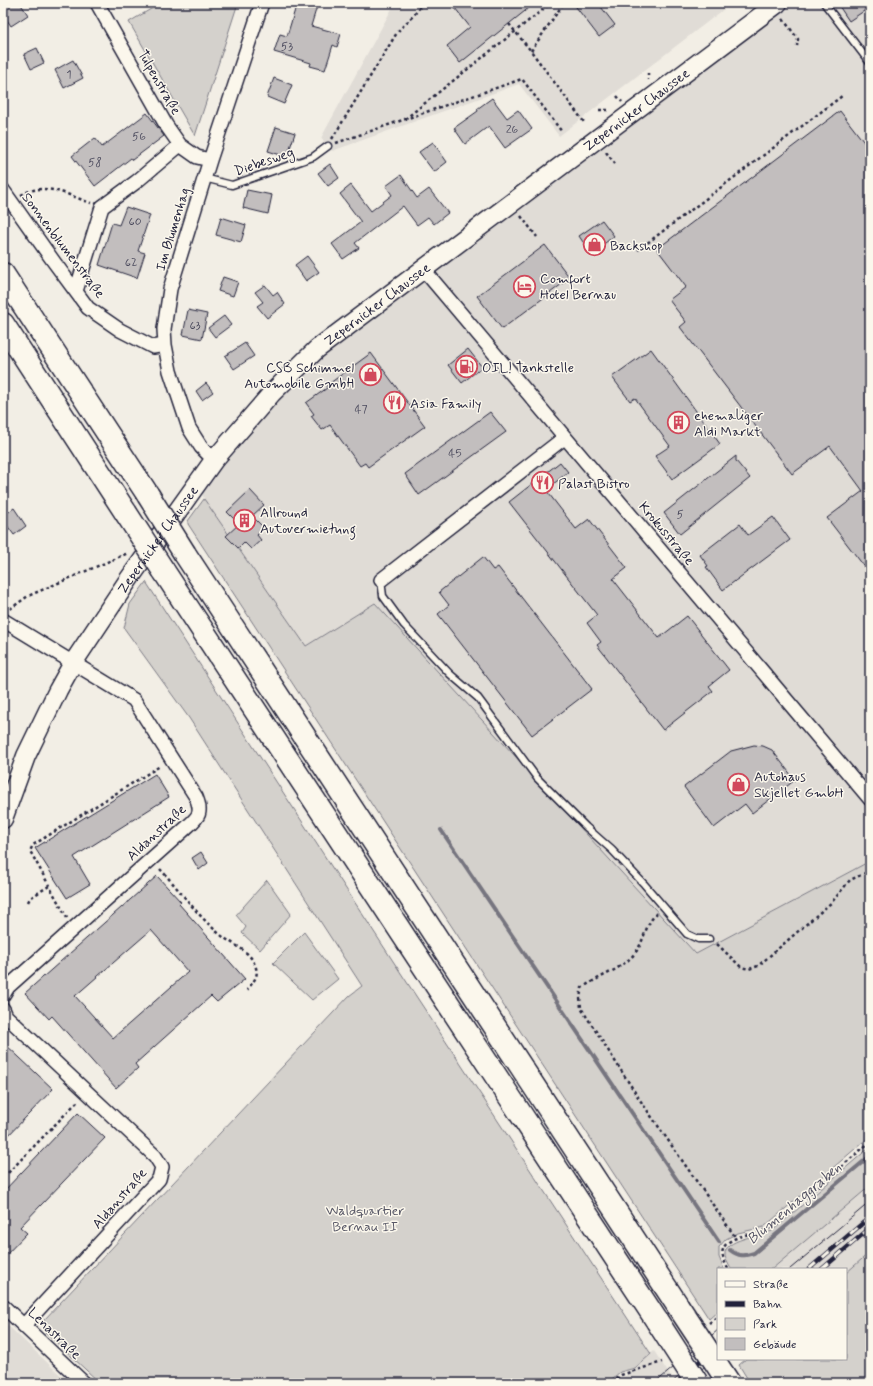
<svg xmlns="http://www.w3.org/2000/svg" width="873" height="1386" viewBox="0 0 873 1386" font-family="Mynerve,sans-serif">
<rect width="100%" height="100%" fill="#f2eee5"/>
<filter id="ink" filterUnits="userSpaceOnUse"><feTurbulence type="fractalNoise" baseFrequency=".025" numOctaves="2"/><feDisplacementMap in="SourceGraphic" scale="8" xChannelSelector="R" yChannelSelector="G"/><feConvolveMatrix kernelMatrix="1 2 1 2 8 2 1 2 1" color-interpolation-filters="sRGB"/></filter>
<g filter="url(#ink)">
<path fill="#e0dcd6" d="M395,3h337l-173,133 -40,-52 -187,67 -11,-13z
M794,3h76v858l-174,93 -321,-351 -69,43 -102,-147 -3,-8 69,-90 85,-74 70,-47 143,-109z
M870,1186v66l-24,21v-4h-74z
M3,1321l66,62h-58l-8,-8z
M654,1351l21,32h-58z"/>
<path fill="#d4d1cc" stroke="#7b7a84" d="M161,3h77l-43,133 -66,-114z
M204,499l102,147 69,-43 321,351 174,-93v275l-106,91 -26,6 -12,6 -7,8v10l5,12h-6v42l-9,8 -521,-795v-3z
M146,582l247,379 258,393 -16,14 -15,4 -13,11h-507l-56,-52v-11l305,-324 13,-10 -173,-268 -65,-90 6,-24z
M267,880l24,34 -31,36 -18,-17 4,-6 -10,-12z
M304,932l34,47 -26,21 -39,-37z
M870,1147v39l-98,83h-41c-2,-4 -6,-10 -6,-14 -2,-16 35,-19 47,-24z
M870,1252v131h-120l-11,-18 7,-6h100v-86z"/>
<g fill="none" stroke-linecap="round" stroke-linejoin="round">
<path stroke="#76747f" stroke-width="4" d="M441,830l278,412
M730,1250c9,7 14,6 24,3l116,-97"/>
</g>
<path fill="#c2bebe" stroke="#22223b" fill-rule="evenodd" d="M3,3h17l8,12 -17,11 -8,-12z
M297,3h21l-7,23 30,8 -4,13 -4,-2 -8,25 -15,-4 1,-3 -37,-11 6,-18 7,2z
M451,3h84l-75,60 -13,-17 23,-19z
M573,3h25l17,22 -16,12z
M837,3h33v4l-21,14z
M37,48l7,15 -13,6 -7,-15z
M73,60l10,18 -19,10 -9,-18z
M274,78l18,7 -8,19 -17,-7z
M492,98l15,20 11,-8 14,19 -27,19 -16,-22 -24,18 -11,-16 24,-17 -1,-2z
M840,111l30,39v424l-43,-56 36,-27 -33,-45 -38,28 -112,-147 6,-5 -17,-22 17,-13 -29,-38z
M147,113l17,23 -32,24 -1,-2 -36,28 -23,-30 23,-18 7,9z
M276,127l19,6 -8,24 -19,-6z
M433,142l14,20 -13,10 -15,-20z
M330,164l9,14 -11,8 -10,-13z
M401,175l16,23 12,-9 19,24 -14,11 -6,-7 -11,8 -14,-19 -48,37 4,5 -16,11 -11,-15 29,-22 -21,-28 11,-9 20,26 21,-16 -6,-9z
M247,190l25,5 -4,19 -25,-6z
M126,207l24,8 -12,36 7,2 -8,25 -38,-13 13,-42 7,2z
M221,217l25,8 -5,17 -25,-7z
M602,220l12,16 -23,18 -12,-18z
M545,245l25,33 -68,51 -25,-33z
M307,256l12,16 -13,9 -11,-16z
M223,277l15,5 -5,14 -15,-5z
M265,285l8,10 4,-3 8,12 -18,14 -10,-12 6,-4 -8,-10z
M188,310l19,4 -5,25 -19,-4z
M224,316l7,9 -16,12 -7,-9z
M245,343l9,13 -20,13 -9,-13z
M468,349l14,18 -20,16 -14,-18z
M651,349l69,95 -48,35 -17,-23 15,-10 -35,-48 -5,3 -18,-24z
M371,353l54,73 -57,41 -3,-4 -5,3 -30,-41 -8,5 -11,-14 3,-2 -8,-11 21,-15 -1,-2z
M206,383l7,9 -11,8 -6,-9z
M490,412l16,20 -87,63 -14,-21z
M736,456v5l14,17 -70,56 -16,-21z
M560,462l8,10 -22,18 30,39 13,-10 38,49 -14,11 46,59 28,-22 42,54 -20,16 4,5 -50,39 -66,-85 4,-3 -14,-19 10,-8 -88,-113z
M250,490l14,15 -12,11 12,12 -7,7 4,5 -10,9 -7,-7 -6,6 -12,-12 13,-12 -12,-12z
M14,508l12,18 -12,9 -11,-15v-4z
M773,517l17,23 -67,50 -17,-23 2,-1 -8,-11 40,-31 8,11z
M483,557l10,13 5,-3 94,122 -60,46 -94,-121 11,-9 -10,-13z
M754,745l9,1 9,4 23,30 -43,33 -7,-9 -31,24 -30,-41 47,-36z
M155,774l14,23 -95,60 16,27 -23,14 -32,-50z
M201,852l7,11 -9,7 -7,-12z
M157,876l24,26 -2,2 66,75 -28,23 -6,-6 -76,68 3,4 -22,20 -64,-72 -3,3 -24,-26zM151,930l37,42 -75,66 -38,-42z
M3,1042l50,47 -50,52z
M78,1113l27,25 -85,89 7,6 -24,25v-66z"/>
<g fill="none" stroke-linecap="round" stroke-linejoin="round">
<defs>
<path id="service" d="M824,3l46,60
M204,178l28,7 81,-28 15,-11
M381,580l2,16 21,29 46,49 28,24 59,80 49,49 26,23 32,34 43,50 11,5h11"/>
<path id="minor" d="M97,3l69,122 14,20 17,12 13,3
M3,190l51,72 34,46 32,22 33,17 12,-2
M424,270l446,529
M76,291l26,-84 34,-25 44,-37
M214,460l-13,-13 -12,-19 -19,-57 -5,-26 -1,-16 6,-40 40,-129 52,-157
M381,580l183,-142
M3,620l131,80 62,97c7,17 2,20 -10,31l-178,159 -5,8
M3,1009l3,7 149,140 7,11 -3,12 -135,146
M3,1306l81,77"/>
<g id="secondary">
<path id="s1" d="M3,819l23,-63 32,-66 15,-27 56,-84 85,-119 58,-67 45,-44 461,-346"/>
</g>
<path id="motorway" d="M3,274l145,221
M3,324l123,189
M185,554l493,752
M163,570l494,751"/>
</defs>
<use href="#service" stroke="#22223b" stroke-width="9"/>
<use href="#minor" stroke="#22223b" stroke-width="16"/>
<use href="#secondary" stroke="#22223b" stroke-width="21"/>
<use href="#motorway" stroke="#22223b" stroke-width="25"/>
<path stroke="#22223b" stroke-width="2.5" stroke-dasharray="3 3" stroke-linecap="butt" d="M783,19l15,20 -1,7
M509,24l22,27 53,71
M531,51l32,-47
M648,73v7
M617,96l5,6
M599,110h9
M405,119l146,-116
M332,139l66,-108 16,-16 9,-12
M336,143l186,-64 40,53
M606,152l10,13
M21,195c24,-14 46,0 70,8
M521,216l16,21
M638,250l204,-154
M10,609l18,-13 100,-43
M160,869c22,23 40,51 66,70 12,8 26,14 30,29 3,9 -4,15 -9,22
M28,902l2,-4 19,-12
M657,913c-11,10 -12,24 -19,36 -14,21 -38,26 -56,39l-2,9 1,11 59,92 96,138
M67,918l-37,-67 3,-6 127,-79
M717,944l24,23 8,2 9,-3 74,-64 18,-22 20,-9
M3,1176l5,-3 70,-72
M728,1269c-2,-4 -4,-8 -5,-12 -6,-21 34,-23 47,-29l100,-86
M709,1323l9,-7
M612,1383l9,-8 41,-13"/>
<use href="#service" stroke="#fbf7ec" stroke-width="6"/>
<use href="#minor" stroke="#fbf7ec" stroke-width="13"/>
<use href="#secondary" stroke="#fbf7ec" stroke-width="18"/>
<use href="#motorway" stroke="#fbf7ec" stroke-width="22"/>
<path stroke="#22223b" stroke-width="1" d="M790,1269l80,-67
M655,1383l63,-53"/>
<defs>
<path id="rail" d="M809,1269l61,-52
M822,1269l48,-41
M674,1383l44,-37
M688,1383l30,-25"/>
</defs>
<use href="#rail" stroke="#22223b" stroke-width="4.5"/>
<use href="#rail" stroke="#fbf7ec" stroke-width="3" stroke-dasharray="9" stroke-linecap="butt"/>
<defs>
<path id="motorway-bridge" d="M148,495l37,59
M126,513l37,57
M678,1306l51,77
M657,1321l40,62"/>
</defs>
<use href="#motorway-bridge" stroke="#22223b" stroke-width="25" stroke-linecap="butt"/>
<use href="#motorway-bridge" stroke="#fbf7ec" stroke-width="22"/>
</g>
</g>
<defs>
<symbol id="shop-ring" viewBox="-11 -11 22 22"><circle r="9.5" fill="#fbf7ec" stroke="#d1495b" stroke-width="1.5"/><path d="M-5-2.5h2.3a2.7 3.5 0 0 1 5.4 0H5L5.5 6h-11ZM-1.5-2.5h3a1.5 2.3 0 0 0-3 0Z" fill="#d1495b"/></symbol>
<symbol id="hotel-ring" viewBox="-11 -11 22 22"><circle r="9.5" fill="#fbf7ec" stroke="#d1495b" stroke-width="1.5"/><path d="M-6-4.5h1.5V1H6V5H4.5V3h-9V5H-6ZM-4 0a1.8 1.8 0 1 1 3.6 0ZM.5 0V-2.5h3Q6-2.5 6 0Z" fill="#d1495b"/></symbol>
<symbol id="fuel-ring" viewBox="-11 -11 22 22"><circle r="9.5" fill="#fbf7ec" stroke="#d1495b" stroke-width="1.5"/><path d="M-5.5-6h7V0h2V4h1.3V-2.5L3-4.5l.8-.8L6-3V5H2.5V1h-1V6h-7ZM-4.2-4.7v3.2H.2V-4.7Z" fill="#d1495b"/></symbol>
<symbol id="restaurant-ring" viewBox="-11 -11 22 22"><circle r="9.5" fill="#fbf7ec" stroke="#d1495b" stroke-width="1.5"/><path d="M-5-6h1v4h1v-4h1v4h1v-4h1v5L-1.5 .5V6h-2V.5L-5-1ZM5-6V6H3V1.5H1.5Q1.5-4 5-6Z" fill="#d1495b"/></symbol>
<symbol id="building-ring" viewBox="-11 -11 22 22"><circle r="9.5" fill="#fbf7ec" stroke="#d1495b" stroke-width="1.5"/><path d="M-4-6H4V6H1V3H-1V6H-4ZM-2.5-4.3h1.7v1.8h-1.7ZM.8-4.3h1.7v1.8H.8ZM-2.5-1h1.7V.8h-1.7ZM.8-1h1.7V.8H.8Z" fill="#d1495b"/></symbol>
</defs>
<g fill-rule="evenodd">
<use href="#shop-ring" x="582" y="232" width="25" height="25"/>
<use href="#hotel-ring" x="512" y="274" width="25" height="25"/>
<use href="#fuel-ring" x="454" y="354" width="25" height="25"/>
<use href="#shop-ring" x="358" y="362" width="25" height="25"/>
<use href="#restaurant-ring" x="382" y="390" width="25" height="25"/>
<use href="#building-ring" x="666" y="410" width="25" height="25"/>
<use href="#restaurant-ring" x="530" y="470" width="25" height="25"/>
<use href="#building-ring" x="232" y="508" width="25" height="25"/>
<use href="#shop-ring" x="726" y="772" width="25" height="25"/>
</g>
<g text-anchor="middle" stroke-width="3" stroke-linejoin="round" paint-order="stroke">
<g font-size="12" fill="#4a495c">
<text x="287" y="50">53</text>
<text x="69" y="78">1</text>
<text x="512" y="133">26</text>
<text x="139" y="140">56</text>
<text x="95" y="166">58</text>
<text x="135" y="225">60</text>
<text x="131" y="266">62</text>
<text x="195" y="329">63</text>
<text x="361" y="413">47</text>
<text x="455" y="457">45</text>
<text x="680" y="518">5</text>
</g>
<g font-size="14" fill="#22223b" stroke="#fbf7ec">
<text transform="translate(160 82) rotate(60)" y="5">Tulpenstraße</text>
<text dy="5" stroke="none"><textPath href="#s1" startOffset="969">Zepernicker Chaussee</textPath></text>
<text transform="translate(264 161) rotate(-19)" y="5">Diebesweg</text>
<text transform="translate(172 229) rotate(-73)" y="5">Im Blumenhag</text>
<text transform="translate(64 245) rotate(53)" y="5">Sonnenblumenstraße</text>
<text dy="5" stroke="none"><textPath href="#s1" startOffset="645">Zepernicker Chaussee</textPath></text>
<text transform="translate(667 533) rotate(50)" y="5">Krokusstraße</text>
<text dy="5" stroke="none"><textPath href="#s1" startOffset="321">Zepernicker Chaussee</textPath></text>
<text transform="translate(156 832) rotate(-43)" y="5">Aldanstraße</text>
<text transform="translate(119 1198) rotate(-49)" y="5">Aldanstraße</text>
<text transform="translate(55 1333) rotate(44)" y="5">Lenastraße</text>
</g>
<g font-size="14" fill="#22223b" stroke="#fbf7ec" text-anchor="start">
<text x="610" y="250">Backshop</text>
<text x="540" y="283">Comfort<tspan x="540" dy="16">Hotel Bernau</tspan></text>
<text x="354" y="372" text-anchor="end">CSB Schimmel<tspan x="354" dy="16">Automobile GmbH</tspan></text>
<text x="482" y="372">OIL! Tankstelle</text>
<text x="410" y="408">Asia Family</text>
<text x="694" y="420">ehemaliger<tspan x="694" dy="16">Aldi Markt</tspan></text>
<text x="558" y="488">Palast Bistro</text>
<text x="260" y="517">Allround<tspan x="260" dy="16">Autovermietung</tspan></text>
<text x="754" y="781">Autohaus<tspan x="754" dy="16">Skjellet GmbH</tspan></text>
</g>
<g font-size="14" fill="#575766" stroke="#fbf7ec">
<text x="365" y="1215">Waldquartier<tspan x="365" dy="16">Bernau II</tspan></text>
</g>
<g font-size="15" font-style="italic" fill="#535263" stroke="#fbf7ec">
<text transform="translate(794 1203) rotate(-40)" y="5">Blumenhaggraben</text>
</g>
</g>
<rect width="873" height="1386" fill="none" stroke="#fbf7ec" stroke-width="16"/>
<rect x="8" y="8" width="857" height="1370" fill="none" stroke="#22223b" stroke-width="1.5" filter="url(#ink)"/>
<rect x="717" y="1268" width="130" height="92" fill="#fbf7ec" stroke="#a4a2a5"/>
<rect x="725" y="1281" width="20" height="6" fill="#fbf7ec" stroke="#a4a2a5"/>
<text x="753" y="1288" font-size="12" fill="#22223b">Straße</text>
<rect x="725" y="1301" width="20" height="6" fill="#22223b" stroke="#a4a2a5"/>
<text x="753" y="1308" font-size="12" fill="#22223b">Bahn</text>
<rect x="725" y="1318" width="20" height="12" fill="#d4d1cc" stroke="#a4a2a5"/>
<text x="753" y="1328" font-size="12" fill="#22223b">Park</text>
<rect x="725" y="1338" width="20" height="12" fill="#c2bebe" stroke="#a4a2a5"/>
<text x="753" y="1348" font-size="12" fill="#22223b">Gebäude</text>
</svg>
